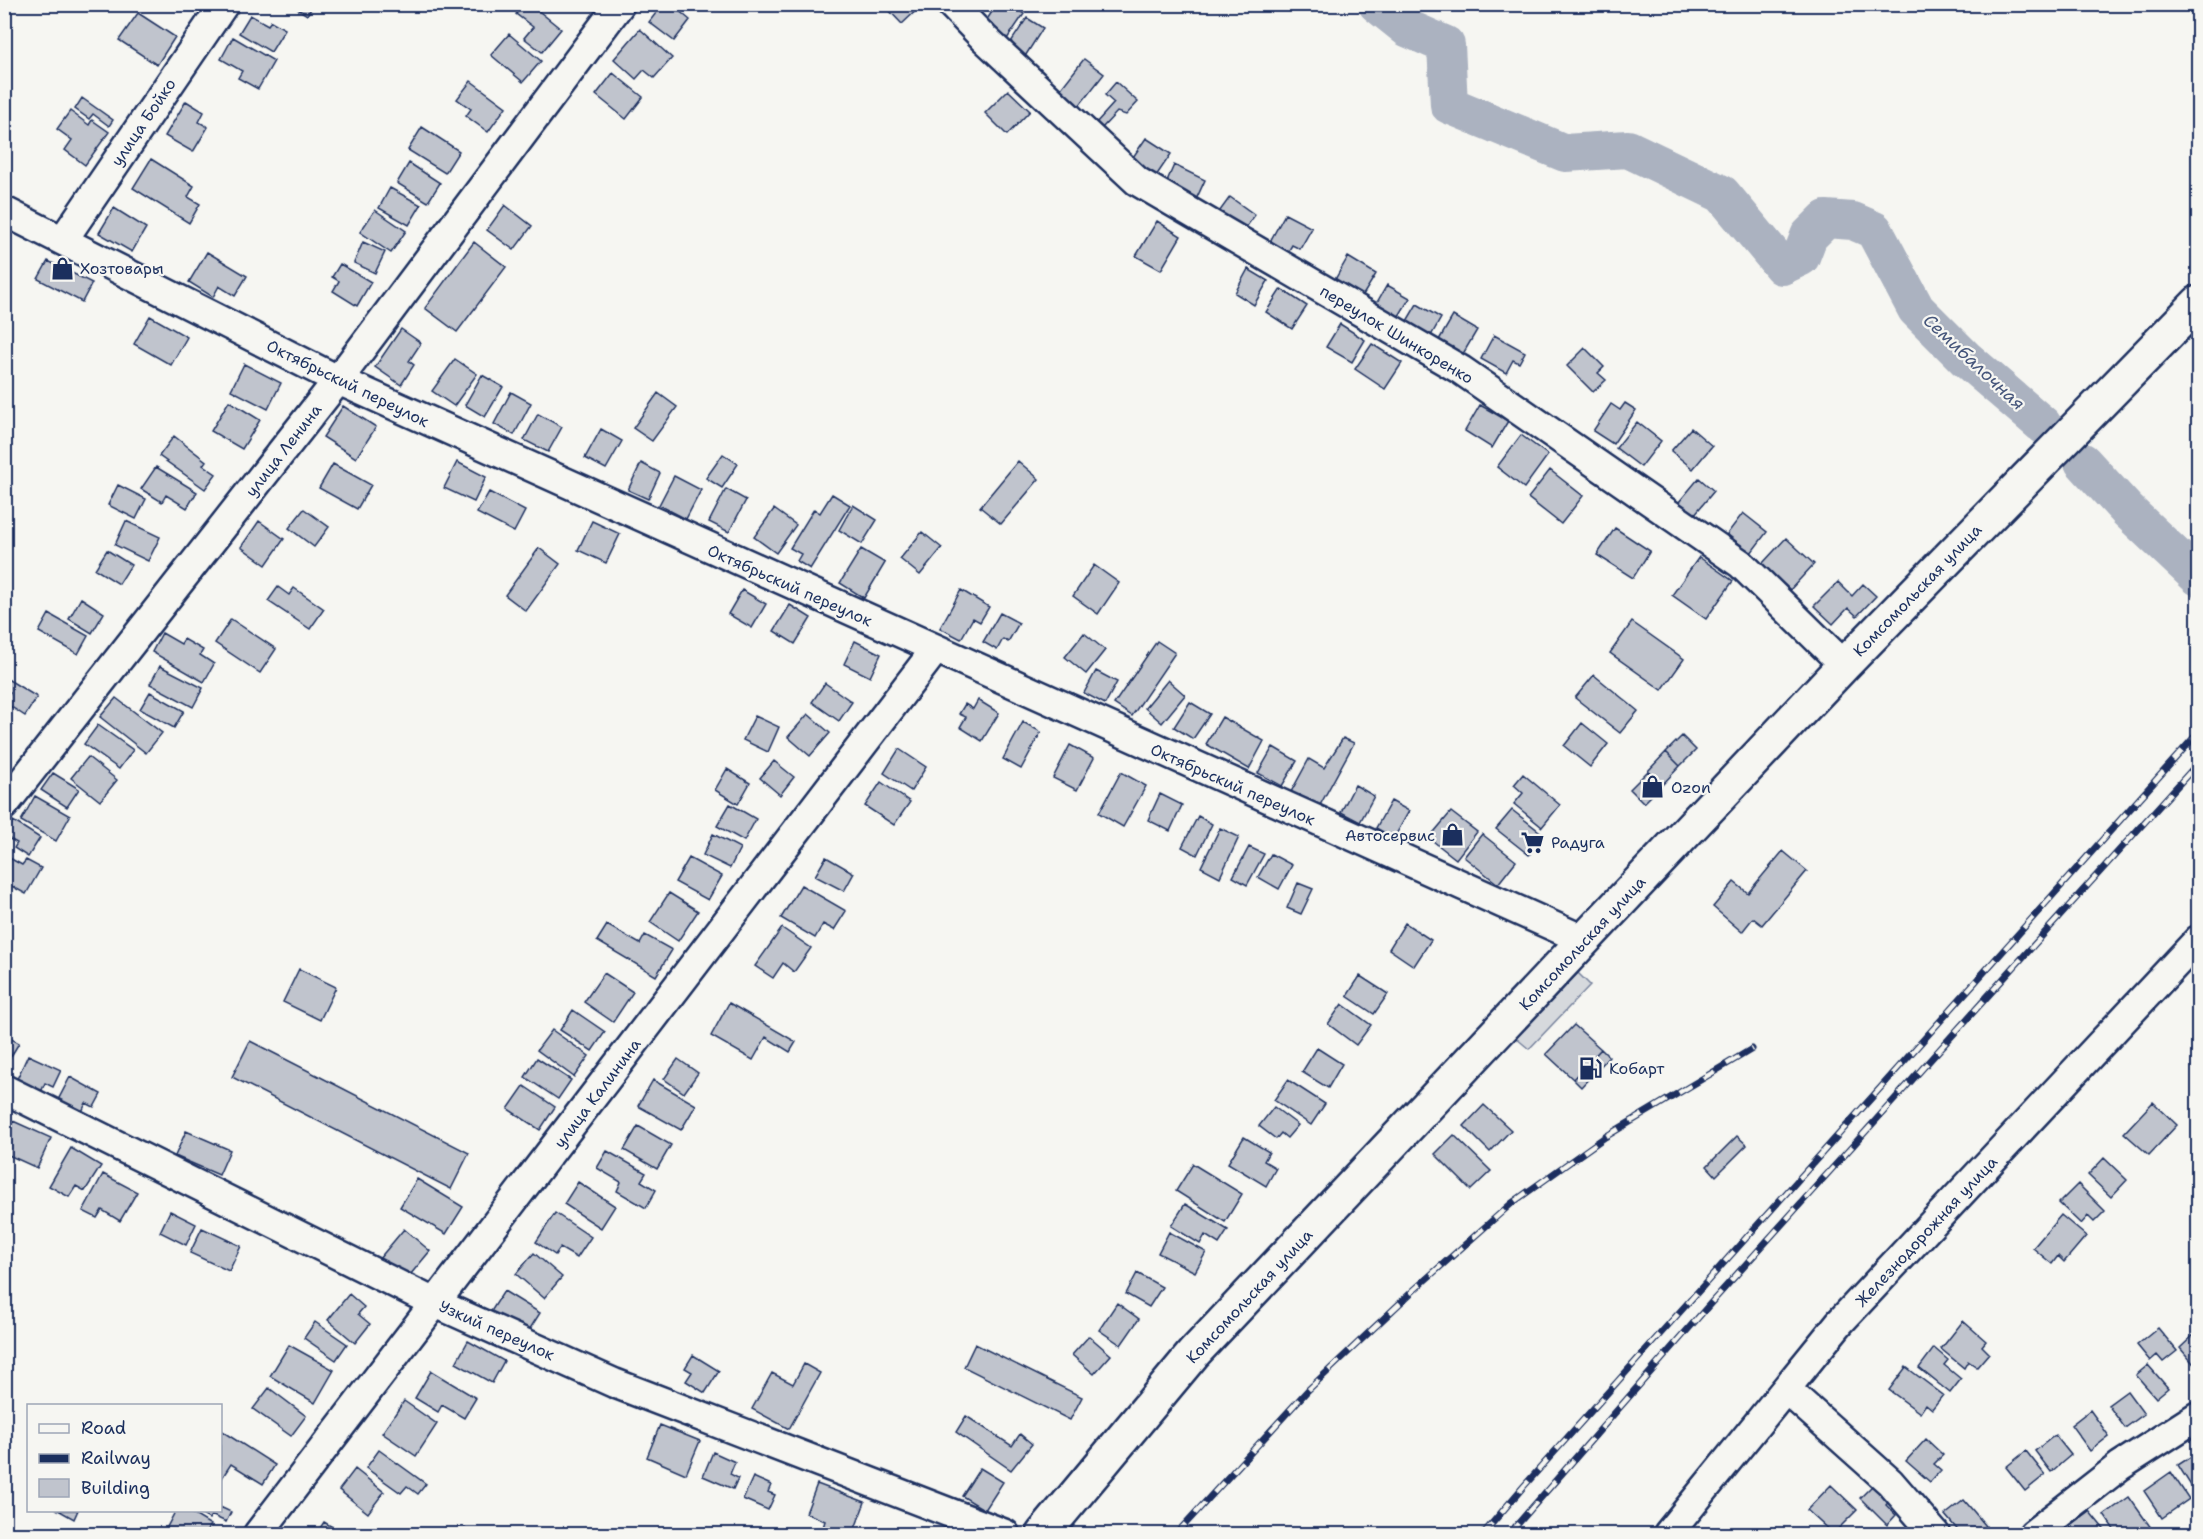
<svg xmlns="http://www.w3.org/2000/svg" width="2203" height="1539" viewBox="0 0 2203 1539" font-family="'Shantell Sans',sans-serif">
<rect width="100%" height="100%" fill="#f6f6f2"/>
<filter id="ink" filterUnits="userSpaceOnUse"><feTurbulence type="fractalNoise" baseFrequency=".0167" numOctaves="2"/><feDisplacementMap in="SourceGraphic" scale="12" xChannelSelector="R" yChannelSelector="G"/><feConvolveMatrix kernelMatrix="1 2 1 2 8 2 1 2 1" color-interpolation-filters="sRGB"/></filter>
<g filter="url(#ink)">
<path fill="#d6d9dd" stroke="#78849e" stroke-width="1.5" d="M1578,973l12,12 -61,64 -13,-11z"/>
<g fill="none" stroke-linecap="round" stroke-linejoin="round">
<path stroke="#abb2c0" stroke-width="38" d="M1377,4l30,24 39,17 3,60 116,48 63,-4 94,45 60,72 19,-9 8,-21 17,-17 27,2 21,9 42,79 50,50 77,66
M2083,462l44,48 71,67"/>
</g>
<path fill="#c0c4cd" stroke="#1b2f5e" stroke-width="1.5" d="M290,4h24l-7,11z
M524,4h6l31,25 -19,23 -18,-14 9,-11 -17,-13z
M663,4h8l19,16 -16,21 -25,-19z
M883,4h39v1l-20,19z
M997,4h12l15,10 -17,25 -23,-15z
M138,13l37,24 -18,28 -38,-25z
M250,15l18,10 3,-4 14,8 -14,23 -32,-19z
M1027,18l16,10 -19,30 -17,-10z
M640,29l32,29 -18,20 -10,-8 -8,9 -22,-20z
M509,34l32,27 -18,21 -32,-27z
M233,37l41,24 -16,28 -20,-11 4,-7 -21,-12z
M1084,59l20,15 -29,37 -20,-15z
M613,73l30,24 -17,22 -30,-24z
M471,81l35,26 -18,25 -22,-16 5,-7 -14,-10z
M1116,82l22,20 -12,13 -9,-3 -15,16 -6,-5 18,-20 -9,-8z
M1008,90l22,21 -23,24 -22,-22z
M82,98l31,22 -4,6 -16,-12 -4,5 -14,-10z
M186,101l18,11 -5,10 9,5 -15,25 -28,-16z
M70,111l19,14 3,-5 17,12 -24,33 -20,-15 7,-10 -15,-11z
M422,127l37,24 -14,22 -37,-23z
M1146,138l25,16 -17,25 -25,-16z
M151,159l43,27 -6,11 12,7 -11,19 -56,-35z
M409,163l31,20 -12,19 -31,-19z
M1174,165l31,15 -11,24 -31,-14z
M390,188l31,17 -12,20 -30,-17z
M1230,197l25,18 -16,22 -25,-18z
M505,205l27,21 -18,24 -27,-20z
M114,208l32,20 -14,24 -33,-19z
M375,210l31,21 -15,22 -31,-21z
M1285,214l27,14 -12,21 -8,-4 -7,12 -18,-10z
M1157,221l24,15 -20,34 -25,-14z
M363,242l22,10 -10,21 -21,-10z
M474,242l32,25 -49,65 -32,-24z
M207,252l40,24 -12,20 -16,-10 -6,11 -24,-15z
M1348,257l28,17 -16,26 -27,-17z
M48,261l44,22 -10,19 -44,-23z
M340,264l31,18 -14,24 -24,-15 6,-10 -7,-4z
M1248,269l20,12 -14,24 -19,-12z
M1387,285l23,13 -16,26 -22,-13z
M1281,289l26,17 -15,23 -26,-17z
M1417,304l24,14 -13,23 -24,-15z
M150,316l37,21 -16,28 -37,-21z
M1453,316l24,14 -17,29 -24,-14z
M1340,324l25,16 -13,22 -26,-15z
M401,329l20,14 -12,18 5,4 -13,20 -26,-18z
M1494,335l31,17 -6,11 -6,-3 -7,13 -25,-14z
M1372,344l30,19 -17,26 -30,-20z
M1585,348l19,19 -6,6 8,7 -13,12 -26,-26z
M455,359l22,15 -23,32 -22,-15z
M244,364l37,19 -13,26 -37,-19z
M482,375l21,12 -18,30 -20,-12z
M511,392l20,11 -17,32 -20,-11z
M658,393l19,14 -25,34 -19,-13z
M229,401l31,19 -18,29 -31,-18z
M1625,403l11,7 -23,34 -20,-13 18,-27 9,6z
M1480,405l28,16 -16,27 -27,-17z
M343,406l33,21 -20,31 -33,-21z
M538,414l24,13 -14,25 -24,-12z
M1637,422l24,19 -20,26 -25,-19z
M1691,428l21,18 -19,23 -22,-18z
M601,429l21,12 -16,28 -21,-11z
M1521,435l27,20 -24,33 -27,-21z
M174,436l32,25 -3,4 13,9 -11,15 -46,-33z
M723,454l15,10 -16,24 -16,-10z
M1018,461l21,18 -38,45 -21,-17z
M457,462l29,15 -12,25 -30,-14z
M641,463l19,10 -12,26 -20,-9z
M333,464l38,21 -14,24 -38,-21z
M156,467l41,25 -10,16 -21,-13 -4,7 -21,-13z
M1550,470l33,26 -22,28 -33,-26z
M674,476l27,14 -15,29 -27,-14z
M1699,478l15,13 -20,24 -15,-13z
M118,485l28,14 -10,20 -28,-14z
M726,489l20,11 -17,32 -20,-10z
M489,492l36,19 -11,21 -37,-19z
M832,494l18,11 -40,64 -13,-8 4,-7 -11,-6 24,-39 6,4z
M853,505l24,15 -15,24 -23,-14z
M304,509l25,18 -15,20 -25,-19z
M774,509l22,16 -20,28 -22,-16z
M1743,513l24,19 -16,21 -24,-19z
M126,521l34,16 -12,24 -33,-16z
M259,521l25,18 -18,26 -25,-18z
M592,521l28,13 -14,29 -28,-13z
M1615,528l35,23 -17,27 -36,-23z
M922,532l20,16 -22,27 -20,-16z
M1786,538l28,26 -24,26 -28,-26z
M539,548l21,16 -34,47 -21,-16z
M861,549l24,14 -21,35 -24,-15z
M107,550l24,15 -12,19 -24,-15z
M1699,557l34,24 -27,38 -34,-24z
M1094,565l25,18 -21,31 -25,-18z
M1838,582l14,14 11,-12 13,12 -19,20 -9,-8 -15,16 -19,-18z
M278,587l11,8 5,-7 30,21 -14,20 -42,-28z
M742,590l24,14 -14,24 -24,-14z
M961,590l28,17 -9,15 -7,-4 -12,21 -21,-11z
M81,598l23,15 -12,20 -23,-14z
M790,605l21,13 -16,26 -21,-13z
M1000,613l19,10 -11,19 -5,-3 -6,11 -14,-8z
M49,614l39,22 -10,18 -39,-22z
M231,619l45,30 -16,24 -45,-30z
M1632,622l52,37 -22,31 -52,-37z
M162,633l19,11 3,-5 19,11 -3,5 14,9 -10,18 -52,-30z
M1084,633l21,17 -19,24 -21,-17z
M855,641l26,13 -11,23 -26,-13z
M1157,641l18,12 -43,63 -18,-12z
M160,666l43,22 -10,19 -43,-23z
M1096,671l21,11 -12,22 -21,-11z
M1594,675l44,36 -18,22 -45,-35z
M4,677l33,20 -12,19 -21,-14 6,-10 -6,-3z
M1168,680l17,15 -23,28 -17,-15z
M825,683l27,19 -13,19 -27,-19z
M150,692l34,19 -10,17 -34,-19z
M116,698l46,35 -16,20 -46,-36z
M978,700l21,13 -17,28 -22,-14 6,-10 -7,-3 6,-10 8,5z
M1190,702l20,12 -17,25 -19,-12z
M808,714l22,19 -20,23 -22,-19z
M755,716l24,11 -11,25 -25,-12z
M1222,717l42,24 -15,28 -43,-25z
M1023,722l18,10 -20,37 -18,-10z
M1582,723l26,21 -18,23 -26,-21z
M98,725l35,25 -14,19 -35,-25z
M1682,736l14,14 -16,16 -14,-14z
M1343,738l11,5 -35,64 -28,-15 18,-33 15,9z
M1070,745l24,13 -17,32 -24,-12z
M1273,747l24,14 -15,25 -24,-13z
M899,749l27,18 -15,24 -27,-18z
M1666,752l14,14 -18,19 -14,-14z
M88,757l29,23 -17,21 -29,-23z
M774,761l20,16 -14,18 -20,-17z
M727,769l23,14 -12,21 -23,-14z
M1648,771l14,14 -18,18 -14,-14z
M1121,772l25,14 -23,41 -24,-14z
M53,773l26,16 -12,18 -26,-17z
M1523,774l37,31 -18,22 -28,-23 9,-11 -9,-8z
M881,782l29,20 -16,23 -29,-19z
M1355,785l19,11 -14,26 -19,-10z
M1160,794l22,11 -12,26 -22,-11z
M35,796l35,20 -14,25 -35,-20z
M1391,801l18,10 -15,27 -18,-10z
M730,804l26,15 -12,22 -27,-15z
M1512,810l32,25 -15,20 -33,-26z
M1451,812l26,20 -21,27 -27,-21z
M1198,816l14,8 -15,31 -15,-8z
M13,821l27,17 -12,19 -14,-9 3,-5 -13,-7z
M1220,828l19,9 -19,40 -19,-10z
M713,834l27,14 -10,20 -27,-13z
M1482,834l34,27 -18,23 -34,-27z
M1249,847l15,7 -17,31 -14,-8z
M1783,851l24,20 -45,54 -9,-7 -11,14 -29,-25 21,-25 14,11z
M1271,854l21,11 -13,24 -21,-12z
M4,855l18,10 4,-5 15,8 -15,26 -22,-12z
M826,857l28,16 -10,18 -29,-15z
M689,858l33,18 -14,24 -33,-18z
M1298,883l15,6 -12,25 -14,-6z
M801,885l45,26 -12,19 -11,-6 -8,14 -34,-20z
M669,893l29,18 -20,30 -28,-19z
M1405,923l26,17 -17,26 -25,-17z
M607,925l33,19 5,-9 27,15 -16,26 -59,-35z
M782,928l29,20 -17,24 -11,-9 -10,15 -18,-12z
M299,969l37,18 -16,33 -37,-18z
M604,973l29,19 -20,30 -29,-20z
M1360,976l28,18 -14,20 -27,-18z
M729,1003l67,39 -6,10 -24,-15 -13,23 -42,-24z
M1342,1004l29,21 -15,20 -28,-21z
M573,1010l32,22 -13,19 -32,-21z
M1574,1025l27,24 -28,30 -27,-25z
M552,1030l37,26 -15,21 -37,-27z
M4,1035l15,8 -15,25z
M250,1041l219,112 -18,36 -219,-112z
M1317,1048l25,16 -14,24 -26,-16z
M1601,1049l8,8 -28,30 -8,-8z
M28,1055l33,15 -8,17 -8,-4 -4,9 -25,-11z
M537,1058l34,22 -13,19 -33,-22z
M678,1059l20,14 -14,20 -20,-14z
M70,1077l31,17 -7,13 -8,-4 -5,11 -24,-12z
M653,1080l43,25 -15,25 -43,-24z
M1288,1080l37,24 -14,21 -37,-25z
M524,1086l31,21 -15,23 -32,-21z
M2153,1102l24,23 -28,30 -25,-22z
M1484,1105l27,25 -21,22 -26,-26z
M1274,1107l24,18 -11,13 -6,-5 -5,6 -17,-13z
M13,1121l38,17 -14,30 -33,-15v-13z
M638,1126l33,19 -14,24 -33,-19z
M186,1131l44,19 -11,25 -44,-19z
M1454,1135l37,36 -20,19 -36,-36z
M1737,1136l10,9 -31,31 -9,-10z
M1244,1137l25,15 -5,9 12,7 -10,18 -38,-23z
M71,1148l30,18 -16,25 -9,-5 -7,11 -20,-11z
M607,1151l39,22 -5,8 15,9 -10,18 -29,-17 4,-9 -24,-14z
M2104,1158l23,22 -16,17 -23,-22z
M1193,1164l49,30 -17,28 -49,-31z
M103,1174l34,18 -17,29 -18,-11 -5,8 -14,-7z
M417,1179l46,28 -17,27 -46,-27z
M578,1182l37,24 -14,22 -37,-24z
M2078,1184l27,27 -11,11 -6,-6 -7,8 -22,-21z
M1185,1204l43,26 -9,14 -14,-9 -5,9 -29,-18z
M170,1211l26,13 -10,21 -26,-13z
M555,1213l36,24 -14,21 -17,-10 -5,7 -19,-13z
M2061,1215l25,21 -22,26 -6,-6 -6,8 -19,-16z
M202,1228l39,18 -12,25 -39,-18z
M404,1229l26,22 -25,30 -26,-22z
M1169,1232l37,20 -11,20 -37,-19z
M534,1253l28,24 -18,21 -28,-24z
M1137,1273l25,14 -13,20 -23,-13z
M504,1291l36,22 -14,22 -36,-22z
M349,1294l15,13 -6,7 12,10 -15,19 -27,-23z
M1117,1303l22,16 -18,26 -22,-15z
M1963,1321l23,20 -4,5 7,7 -12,14 -9,-6 -4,7 -23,-19z
M315,1322l32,22 -11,16 -32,-22z
M2158,1328l19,23 -14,11 -6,-7 -7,6 -13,-16z
M2198,1331v38l-18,-21z
M1089,1336l22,19 -17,19 -22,-19z
M468,1341l36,20 -12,22 -36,-20z
M975,1344l107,53 -12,23 -106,-53z
M289,1345l45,25 -19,33 -45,-27z
M1934,1348l14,12 -4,5 17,14 -11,14 -31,-25z
M693,1355l26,16 -14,22 -19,-12 6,-9 -7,-4z
M804,1364l16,9 -31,56 -37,-20 20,-36 21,11z
M2148,1365l20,23 -12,10 -20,-23z
M1906,1367l37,28 -11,14 -6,-5 -6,9 -31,-23z
M431,1371l45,27 -12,20 -22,-13 -4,7 -23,-14z
M269,1388l37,28 -15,20 -38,-27z
M2127,1391l17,23 -19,14 -17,-23z
M404,1401l33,23 -21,32 -34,-23z
M2090,1410l19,26 -19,15 -19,-26z
M966,1416l46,30 8,-12 12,10 -21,26 -55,-38z
M660,1425l40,16 -14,33 -39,-17z
M220,1430l55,35 -12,19 -32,-20 -11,17z
M2055,1435l16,20 -20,17 -16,-21z
M1926,1439l17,16 -9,9 7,6 -11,12 -24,-21z
M379,1450l47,34 -8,10 -11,-8 -6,7 -35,-25z
M2026,1451l19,24 -20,16 -19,-24z
M713,1452l22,10 -5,12 8,4 -5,11 -30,-13z
M2198,1452v45l-20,-32z
M980,1468l23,14 -18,28 -23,-14z
M355,1469l29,23 -16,21 -29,-23z
M2171,1472l18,27 -27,19 -18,-27z
M753,1477l18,8 -3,7 7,3 -7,15 -25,-11z
M1877,1481l16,16 -7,8 10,10 -9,10 -27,-27z
M817,1484l48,18 -12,32h-21l-10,-3 3,-10 -19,-8z
M1831,1485l26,25 -24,24 -26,-24z
M2129,1497l25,35 -4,2h-33l-13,-19z
M1964,1500l22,26 -10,8h-15l-16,-19z
M220,1507l11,5 -5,10 -15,-7 -2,4 -16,-9h27z
M58,1510h20l-4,9z
M176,1510h10l25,15 -6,9h-30l-9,-5z
M2089,1511l19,23h-32l-7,-8z
M324,1522l20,12h-28z"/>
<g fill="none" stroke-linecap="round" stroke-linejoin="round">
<defs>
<path id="minor" d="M951,4l33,34 153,143 324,189 280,194 103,101
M4,211l334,169 1246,560
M63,240l161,-236
M4,805l334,-425 282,-376
M4,1089l431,214 179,80 391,151
M1786,1389l104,93 45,52
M258,1534l677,-884
M1668,1534l172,-212 358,-382
M2033,1534l87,-68 78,-50"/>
<path id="major" d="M1043,1534l150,-180 651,-689 354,-362"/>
</defs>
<use href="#minor" stroke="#1b2f5e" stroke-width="33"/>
<use href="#major" stroke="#1b2f5e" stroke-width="38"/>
<use href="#minor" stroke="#f6f6f2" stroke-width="28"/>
<use href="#major" stroke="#f6f6f2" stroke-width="33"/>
<defs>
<path id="rail" d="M1176,1534l132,-144 107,-101 97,-86 93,-66 147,-88
M1483,1534l41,-48 674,-753
M1509,1534l201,-230 488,-541"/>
</defs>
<use href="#rail" stroke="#1b2f5e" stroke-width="7"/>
<use href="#rail" stroke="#f6f6f2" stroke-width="4.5" stroke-dasharray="14" stroke-linecap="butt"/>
</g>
</g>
<defs>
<symbol id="shop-bare" viewBox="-9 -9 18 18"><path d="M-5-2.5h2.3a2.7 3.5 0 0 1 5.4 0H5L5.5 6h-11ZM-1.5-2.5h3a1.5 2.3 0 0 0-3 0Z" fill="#1b2f5e" stroke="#f6f6f2" stroke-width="2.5" paint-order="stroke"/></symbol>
<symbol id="supermarket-bare" viewBox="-9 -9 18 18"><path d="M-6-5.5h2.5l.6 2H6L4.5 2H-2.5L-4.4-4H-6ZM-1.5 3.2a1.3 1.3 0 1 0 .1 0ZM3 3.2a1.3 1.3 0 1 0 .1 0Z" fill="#1b2f5e" stroke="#f6f6f2" stroke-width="2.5" paint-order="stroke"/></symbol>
<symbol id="fuel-bare" viewBox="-9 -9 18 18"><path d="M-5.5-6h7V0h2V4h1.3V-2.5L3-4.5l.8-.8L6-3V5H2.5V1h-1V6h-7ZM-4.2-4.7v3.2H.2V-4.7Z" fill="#1b2f5e" stroke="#f6f6f2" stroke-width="2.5" paint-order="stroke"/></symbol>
</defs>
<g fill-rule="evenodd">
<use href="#shop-bare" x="46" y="252" width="33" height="33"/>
<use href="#shop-bare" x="1636" y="770" width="33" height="33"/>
<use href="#shop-bare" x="1436" y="818" width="33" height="33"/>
<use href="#supermarket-bare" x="1516" y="826" width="33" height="33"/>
<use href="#fuel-bare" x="1574" y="1052" width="33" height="33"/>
</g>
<g text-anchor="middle" stroke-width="4.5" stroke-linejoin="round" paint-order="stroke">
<g font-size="16" fill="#1b2f5e" stroke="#f6f6f2">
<text transform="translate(143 122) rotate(-56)" y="6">улица Бойко</text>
<text transform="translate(1397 334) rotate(31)" y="6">переулок Шинкоренко</text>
<text transform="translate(348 383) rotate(26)" y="6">Октябрьский переулок</text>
<text transform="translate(283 450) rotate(-52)" y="6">улица Ленина</text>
<text transform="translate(790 585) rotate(24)" y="6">Октябрьский переулок</text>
<text transform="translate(1917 590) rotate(-46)" y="6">Комсомольская улица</text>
<text transform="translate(1233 784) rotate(24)" y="6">Октябрьский переулок</text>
<text transform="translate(1582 943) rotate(-47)" y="6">Комсомольская улица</text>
<text transform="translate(597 1093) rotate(-53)" y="6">улица Калинина</text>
<text transform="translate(1926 1231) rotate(-47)" y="6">Железнодорожная улица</text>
<text transform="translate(1249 1296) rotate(-47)" y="6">Комсомольская улица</text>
<text transform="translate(497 1330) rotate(24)" y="6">Узкий переулок</text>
</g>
<g font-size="16" fill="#1b2f5e" stroke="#f6f6f2" text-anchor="start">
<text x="80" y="274">Хозтовары</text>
<text x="1671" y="793">Ozon</text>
<text x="1435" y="841" text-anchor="end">Автосервис</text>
<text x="1551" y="848">Радуга</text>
<text x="1609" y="1074">Кобарт</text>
</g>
<g font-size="18" font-style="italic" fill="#46567b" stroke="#f6f6f2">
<text transform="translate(1974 362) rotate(43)" y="6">Семибалочная</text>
</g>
</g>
<rect width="2203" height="1539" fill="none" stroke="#f6f6f2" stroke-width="24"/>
<rect x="12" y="12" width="2179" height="1515" fill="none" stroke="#1b2f5e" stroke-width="2" filter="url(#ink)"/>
<rect x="27" y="1404" width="195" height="108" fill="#f6f6f2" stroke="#9ea6b7" stroke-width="1.5"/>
<rect x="39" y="1424" width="30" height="9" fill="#f6f6f2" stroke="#9ea6b7" stroke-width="1.5"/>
<text x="81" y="1434" font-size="18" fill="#1b2f5e">Road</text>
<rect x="39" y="1454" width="30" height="9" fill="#1b2f5e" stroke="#9ea6b7" stroke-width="1.5"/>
<text x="81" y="1464" font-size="18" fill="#1b2f5e">Railway</text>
<rect x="39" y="1479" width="30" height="18" fill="#c0c4cd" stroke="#9ea6b7" stroke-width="1.5"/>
<text x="81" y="1494" font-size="18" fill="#1b2f5e">Building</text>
</svg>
